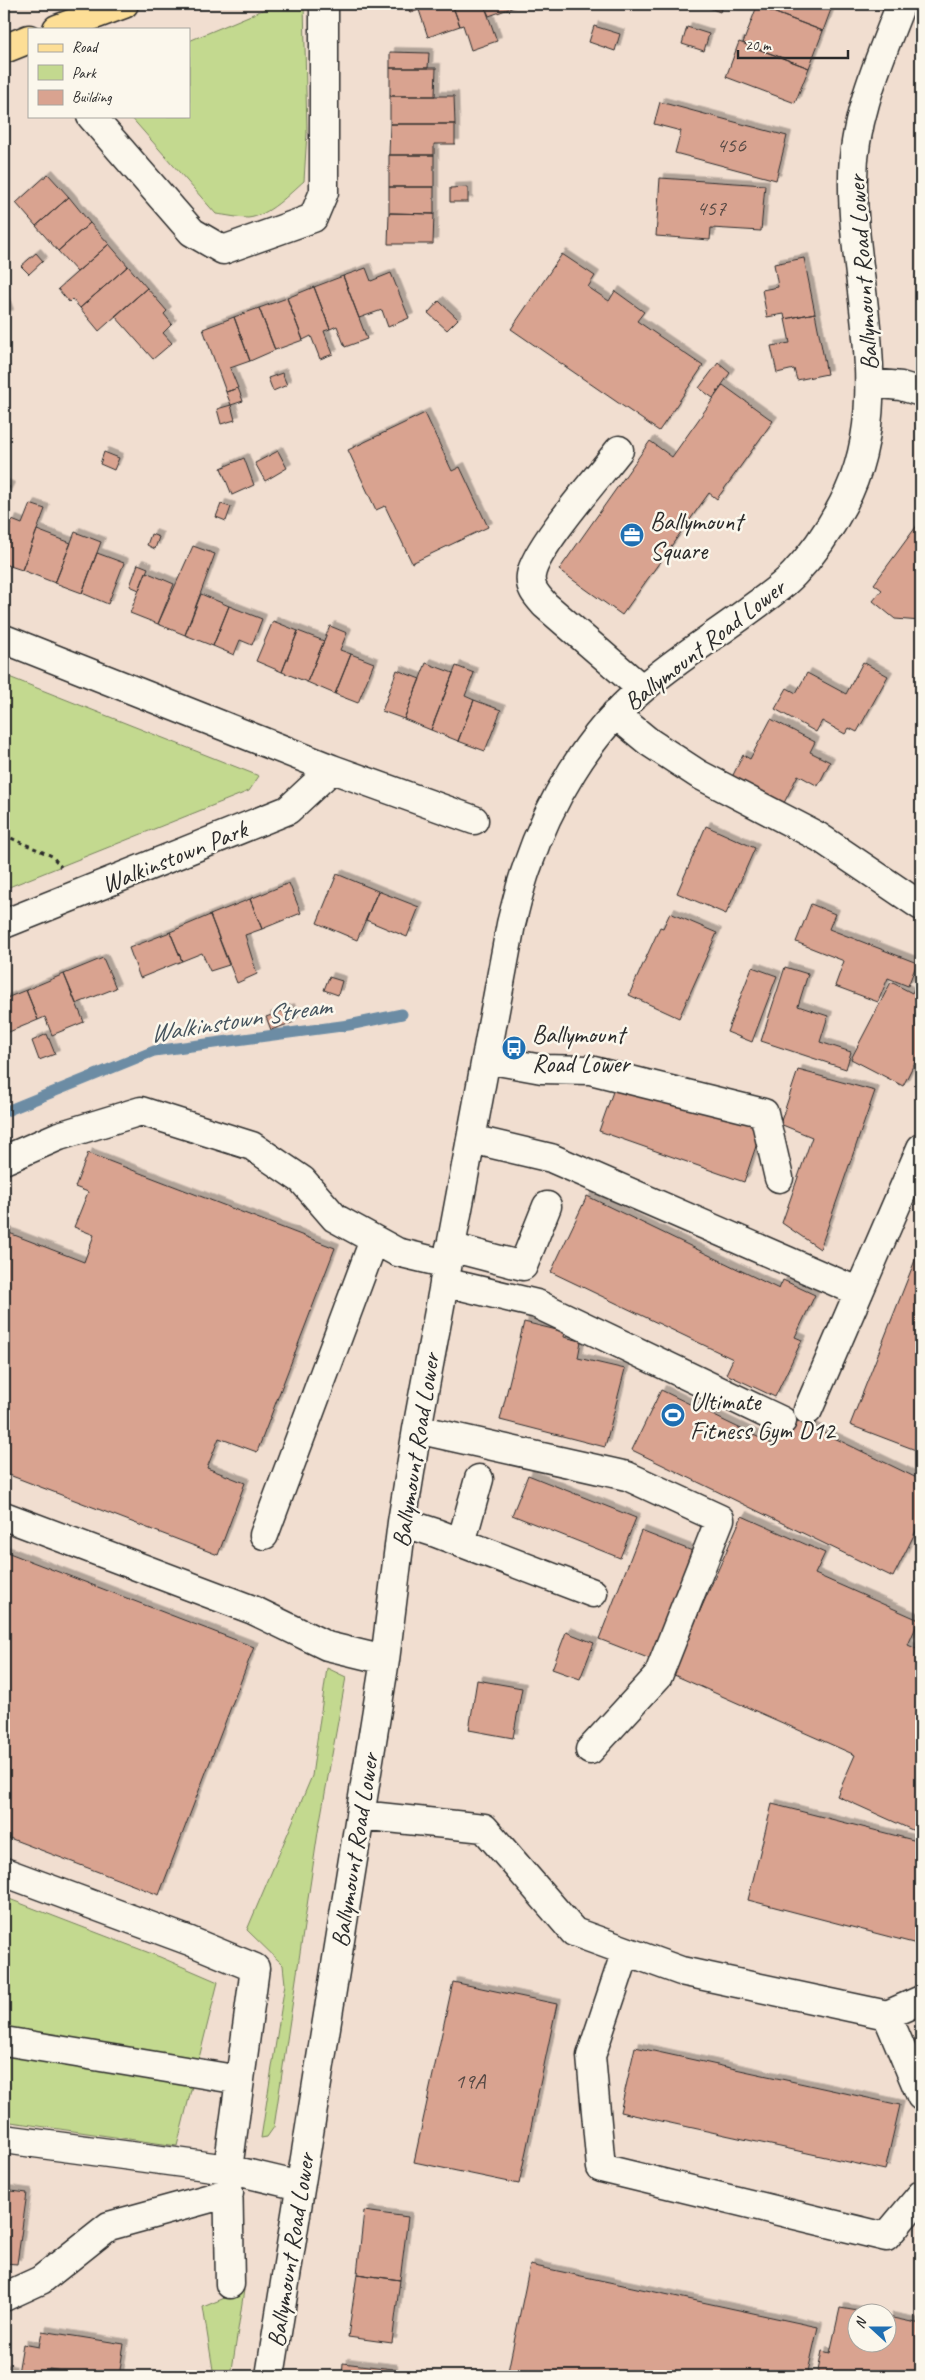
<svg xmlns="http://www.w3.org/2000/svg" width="925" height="2380" viewBox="0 0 925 2380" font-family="Caveat,sans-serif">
<defs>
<filter id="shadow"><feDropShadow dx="4.5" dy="-4.5" stdDeviation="0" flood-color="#0004"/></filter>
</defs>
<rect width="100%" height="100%" fill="#f1ded0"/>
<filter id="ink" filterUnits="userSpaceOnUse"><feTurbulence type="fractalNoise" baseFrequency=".02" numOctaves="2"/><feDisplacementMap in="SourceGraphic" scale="10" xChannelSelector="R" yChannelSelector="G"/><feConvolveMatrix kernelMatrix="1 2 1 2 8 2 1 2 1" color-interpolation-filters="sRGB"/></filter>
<g filter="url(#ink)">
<path fill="#c3d98f" stroke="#77825d" d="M277,4h27l3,128 -3,49c-15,13 -35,35 -56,37 -10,0 -22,-3 -32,-4l-86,-98h59v-75z
M4,675l255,101 -10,15 -245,98z
M327,1668l19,9 -28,155 -44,295 -7,10 -6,1 24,-154 -2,-19 -36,-35 65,-154z
M4,1897l156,60 58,25 -41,164 -173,-25z
M244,2290l-13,86h-17l-11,-69z"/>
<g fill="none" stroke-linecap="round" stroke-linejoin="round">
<path stroke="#6c8ca4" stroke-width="11" d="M4,1112l150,-61 195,-26 53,-11"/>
</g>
<path fill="#d9a390" stroke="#2b2b2b" filter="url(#shadow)" d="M407,4h45l8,22 -32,11 -9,-27 -9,3z
M452,4h32l13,37 -26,9 -8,-25 -3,1z
M484,4h32l1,2 -28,10z
M703,4h20l-3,8 -18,-7z
M752,4h81l-10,27z
M757,6l66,25 -14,37 -66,-25z
M594,26l26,8 -5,17 -26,-9z
M687,27l22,7 -5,17 -22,-7z
M739,42l70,26 -14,35 -69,-26z
M390,52l39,1 -1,15h-38z
M390,68h46l-1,28h-45z
M390,96h64l1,28h-65z
M660,102l127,34 -11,44 -101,-27 6,-22 -27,-7z
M390,124h65v20h-21v11h-45z
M389,155h45v32h-45z
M48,174l21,23 -33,29 -20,-23z
M660,178l105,7 -4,46 -50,-3 -1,12 -54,-4z
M389,187h45v27l-45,-1z
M468,187v15h-18v-14z
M69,197l21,26 -32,28 -22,-25z
M389,213l45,1 -1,30h-45z
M90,223l19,21 -32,28 -19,-21z
M109,244l19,22 -48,42 -8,-9 -3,3 -11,-13z
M36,253l7,8 -14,13 -8,-8z
M562,254l33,22 -7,11 21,14 6,-10 29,21 -7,9 66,45 -44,65 -148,-102z
M804,258l11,55 -30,6 -1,-5 -17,3 -5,-27 16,-3 -4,-23z
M128,266l19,22 -48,43 -19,-23z
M366,268l5,13 20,-8 18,45 -21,9 -6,-17 -23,8 -16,-42z
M343,276l24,63 -22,8 -8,-21 -7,3 -16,-42z
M314,287l16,42 -6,2 9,23 -13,5 -9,-23 -8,4 -16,-42z
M147,288l20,23 -3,3 8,10 -9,9 9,10 -19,16 -38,-43z
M287,298l16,42 -28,10 -16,-42z
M4,300l5,14 -5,2z
M439,301l19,18 -11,11 -19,-17z
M259,308l16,42 -25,11 -16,-44z
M815,313l12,61 -30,6 -3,-11 -17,4 -6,-27 19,-3 -5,-24z
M234,317l16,44 -20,7 8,20 -12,4 -23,-63z
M718,363l12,10 -17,25 -14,-10z
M282,373l5,12 -14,6 -5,-13z
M723,385l50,36 -56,78 -8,-6 -87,122 -63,-45 91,-129 22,16z
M238,388l5,13 -12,4 -5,-13z
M231,405l4,15 -14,4 -4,-15z
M425,413l27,58 8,-4 28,60 -76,36 -27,-57 -9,4 -28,-60z
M278,451l9,17 -22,13 -10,-18z
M104,452l15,6 -5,12 -14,-6z
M244,458l10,27 -22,10 -11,-27z
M4,484l6,3 -5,10h-1z
M30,504l15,5 -23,61 -18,-6v-24l8,-20 10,4z
M221,504l10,3 -5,14 -10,-4z
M921,520v101l-26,-2 -22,-18 9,-11 -8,-6z
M37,530l34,13 -16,40 -33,-13z
M75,532l26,10 -19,51 -27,-10z
M151,534l8,3 -4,12 -8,-4z
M193,546l22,8 -30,81 -27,-11z
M97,553l27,10 -16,41 -26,-11z
M138,564l10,4 -9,22 -9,-4z
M146,572l28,12 -16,40 -28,-11z
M201,594l28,12 -16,40 -28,-11z
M229,606l33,13 -10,26 -12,-5 -6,15 -21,-9z
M273,621l25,10 -16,41 -26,-11z
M330,626l17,7 -7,17 11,4 -16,40 -28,-12z
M298,631l26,10 -17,41 -25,-10z
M351,654l23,9 -16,40 -23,-9z
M863,662l25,14 -31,56 -8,-4 -4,6 -23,-13 -6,11 -41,-23 12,-21 9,5 11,-20 39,21z
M426,663l27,10 -22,57 -27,-11z
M456,666l18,7 -9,23 9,4 -16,41 -27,-11z
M397,670l23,9 -16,40 -22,-8z
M474,700l27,10 -16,41 -27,-10z
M771,719l44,23 -5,10 20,10 -12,24 -20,-11 -14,28 -52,-26 11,-22 7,4z
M706,826l49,22 -29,66 -49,-21z
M337,874l41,17 -21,49 -40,-17z
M289,883l12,30 -39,16 -12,-30z
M378,891l41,16 -12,30 -41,-17z
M250,899l12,30 -17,6 12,39 -20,9 -27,-68z
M811,904l24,10 -6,15 88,34 -9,23 -20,-8 -10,24 -43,-16 9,-25 -48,-19z
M670,913l47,20 -38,85 -50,-23 31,-68 3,1z
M210,915l19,50 -19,6 -8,-18 -20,8 -12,-29z
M170,932l12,29 -42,17 -11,-30z
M103,958l13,30 -40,16 -12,-30z
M752,967l25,9 -25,66 -25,-10z
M785,967l23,7 -10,32 30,10 -8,26 31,10 -5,17 -85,-28z
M64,974l20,48 -32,13 -7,-18 -7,3 -12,-30z
M329,977l13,4 -4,14 -14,-5z
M891,982l21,11 2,-4 7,3v58l-18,36 -52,-27z
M26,990l12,30 -34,14v-35z
M290,1008l4,14 -23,8 -5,-13z
M47,1034l8,20 -16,6 -7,-19z
M798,1070l77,21 -55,158 -38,-26 30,-86 -32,-13z
M616,1083l64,16 82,29 -18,54 -145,-51z
M88,1153l247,95 -78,204 -38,-14 -12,30 38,15 -27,72 -214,-82v-242l80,31 10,-27 -20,-8 14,-35 -13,-5z
M587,1196l192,93 4,-9 32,15 -20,42 7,3 -27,57 -49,-23 7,-15 -182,-87z
M921,1245v207l-71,-27z
M524,1322l41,10 -1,5 17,4 -3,17 47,11 -20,78 -105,-27z
M661,1390l113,55 15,-29 132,64v46l-2,-1 -26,52 -261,-127z
M528,1475l108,43 -16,40 -108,-43z
M742,1516l83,37 -10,21 104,46 -11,25 13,6v183l-84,-38 18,-41 -183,-81z
M641,1531l54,21 -42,108 -54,-21z
M4,1551l250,96 -95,248 -155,-59z
M566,1632l28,11 -14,36 -28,-10z
M477,1680l45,8 -9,50 -44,-8z
M772,1804l149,38v103l-173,-45z
M453,1982l104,22 -38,180 -105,-22z
M635,2047l265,58 -15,65 -265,-58z
M4,2190l23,3 -10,71 -13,-1z
M364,2211l44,6 -8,63 -43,-6z
M530,2265l288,62 -11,49h-300z
M357,2274l43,6 -8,63 -44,-6z
M840,2308l24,4h-6v30h30v-25l33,7v52h-104l5,-25 8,2z
M42,2331l82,13 -5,32h-24l-46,-7 -1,7 -30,-3 5,-29 16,3z
M343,2363l50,6v7h-51z
M4,2369l8,2 -1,5h-7z"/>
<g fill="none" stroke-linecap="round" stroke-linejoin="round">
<defs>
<path id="minor" d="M91,116l101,116 31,18 90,-32 11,-26v-188
M870,383l31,3 20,6
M619,450c-20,26 -84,98 -88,125 -2,13 6,21 14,30l97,84
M4,639l328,130 142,51
M615,714l34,28 49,32 121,63 102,69
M4,924l284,-114 44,-41
M486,1059l56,10 48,1 174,43 15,65
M471,1139l80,19 308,134
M4,1160l55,-24 82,-25 111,35 50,34 33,38 62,34 50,12
M450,1247l73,19 24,-60
M444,1282l93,22 245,117
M808,1410l113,-262
M417,1429l210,47 93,43 -62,157 -68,74
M4,1516l249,94 74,36 58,14
M402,1522l34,11 157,60
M264,1535l110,-295
M461,1543l18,-64
M360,1815l124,13 90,104 107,39 206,44 34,-15
M4,1872l186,69 65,27 -27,201 2,115
M626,1951l-35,105 10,112 285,69 35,-42
M887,2015l34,81
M4,2041l236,39
M4,2139l224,30 72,17
M4,2297l37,-17 68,-54 120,-33
M270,2376l115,-716 17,-138 15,-93 94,-505c5,-19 9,-38 16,-57 21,-63 62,-134 114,-177 32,-28 69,-51 103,-76 17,-13 36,-25 50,-40 19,-20 36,-45 49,-70 54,-101 8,-220 10,-326 0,-60 27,-119 48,-174"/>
<path id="major" d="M57,29l67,-25
M4,49l25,-10"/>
</defs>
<use href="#minor" stroke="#2b2b2b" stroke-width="31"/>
<use href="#major" stroke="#2b2b2b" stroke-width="31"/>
<path stroke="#2b2b2b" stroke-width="3" stroke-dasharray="4 4" stroke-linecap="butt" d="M4,835l48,21 9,11"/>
<use href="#minor" stroke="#fbf7ec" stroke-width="28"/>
<use href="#major" stroke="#fdde96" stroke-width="28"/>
</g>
</g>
<defs>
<symbol id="office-disc" viewBox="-11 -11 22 22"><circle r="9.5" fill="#1f6fb2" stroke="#fbf7ec"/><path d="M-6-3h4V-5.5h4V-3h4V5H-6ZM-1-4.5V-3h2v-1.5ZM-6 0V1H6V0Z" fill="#fff"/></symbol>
<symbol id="bus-disc" viewBox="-11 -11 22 22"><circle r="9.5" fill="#1f6fb2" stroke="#fbf7ec"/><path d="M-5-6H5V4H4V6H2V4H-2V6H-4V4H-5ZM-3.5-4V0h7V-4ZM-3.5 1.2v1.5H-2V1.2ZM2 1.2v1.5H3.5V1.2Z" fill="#fff"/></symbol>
<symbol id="stadium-disc" viewBox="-11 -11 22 22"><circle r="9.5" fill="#1f6fb2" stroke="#fbf7ec"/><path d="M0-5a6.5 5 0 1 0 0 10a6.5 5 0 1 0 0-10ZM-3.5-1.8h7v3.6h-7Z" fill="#fff"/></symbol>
</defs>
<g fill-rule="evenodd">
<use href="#office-disc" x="618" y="521" width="28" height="28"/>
<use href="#bus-disc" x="500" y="1034" width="28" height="28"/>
<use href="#stadium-disc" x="659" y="1401" width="28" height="28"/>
</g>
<g text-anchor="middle" stroke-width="5" stroke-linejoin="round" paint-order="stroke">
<g font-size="22" fill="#564944">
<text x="731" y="152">456</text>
<text x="711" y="215">457</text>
<text x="470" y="2088">19A</text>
</g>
<g font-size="25" fill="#2b2b2b" stroke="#fbf7ec">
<text transform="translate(862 273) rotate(-94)" y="9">Ballymount Road Lower</text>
<text transform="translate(704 644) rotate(-38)" y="9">Ballymount Road Lower</text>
<text transform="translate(174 856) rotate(-22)" y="9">Walkinstown Park</text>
<text transform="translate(415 1450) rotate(-81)" y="9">Ballymount Road Lower</text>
<text transform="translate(354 1850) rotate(-81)" y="9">Ballymount Road Lower</text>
<text transform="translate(290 2250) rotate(-81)" y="9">Ballymount Road Lower</text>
</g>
<g font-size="25" fill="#2b2b2b" stroke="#fbf7ec" text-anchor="start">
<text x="650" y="530">Ballymount<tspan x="650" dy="29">Square</tspan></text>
<text x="532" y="1043">Ballymount<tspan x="532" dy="29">Road Lower</tspan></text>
<text x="690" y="1410">Ultimate<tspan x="690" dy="29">Fitness Gym D12</tspan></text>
</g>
<g font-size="26" font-style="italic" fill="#46545e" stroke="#fbf7ec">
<text transform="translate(240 1019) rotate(-9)" y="9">Walkinstown Stream</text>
</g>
</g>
<rect width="925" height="2380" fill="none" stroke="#fbf7ec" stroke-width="20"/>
<rect x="10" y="10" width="905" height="2360" fill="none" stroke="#2b2b2b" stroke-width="2" filter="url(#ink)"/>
<rect x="28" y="28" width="162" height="90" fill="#fbf7ec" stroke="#a8a59f"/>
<rect x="38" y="44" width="25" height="8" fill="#fdde96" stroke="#a8a59f"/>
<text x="72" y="52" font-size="15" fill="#2b2b2b">Road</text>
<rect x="38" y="65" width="25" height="15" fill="#c3d98f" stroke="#a8a59f"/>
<text x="72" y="78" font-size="15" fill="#2b2b2b">Park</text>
<rect x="38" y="90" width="25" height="15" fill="#d9a390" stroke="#a8a59f"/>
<text x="72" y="102" font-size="15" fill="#2b2b2b">Building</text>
<g transform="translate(872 2328) rotate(291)"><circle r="24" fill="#fbf7ec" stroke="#a8a59f"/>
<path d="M0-4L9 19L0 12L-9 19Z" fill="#1f6fb2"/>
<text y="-8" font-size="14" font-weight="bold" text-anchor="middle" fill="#2b2b2b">N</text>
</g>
<path d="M738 50v8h110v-8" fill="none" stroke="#2b2b2b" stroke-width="2.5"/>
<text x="745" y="50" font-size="15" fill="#2b2b2b" stroke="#fbf7ec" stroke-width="4" paint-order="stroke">20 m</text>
</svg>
